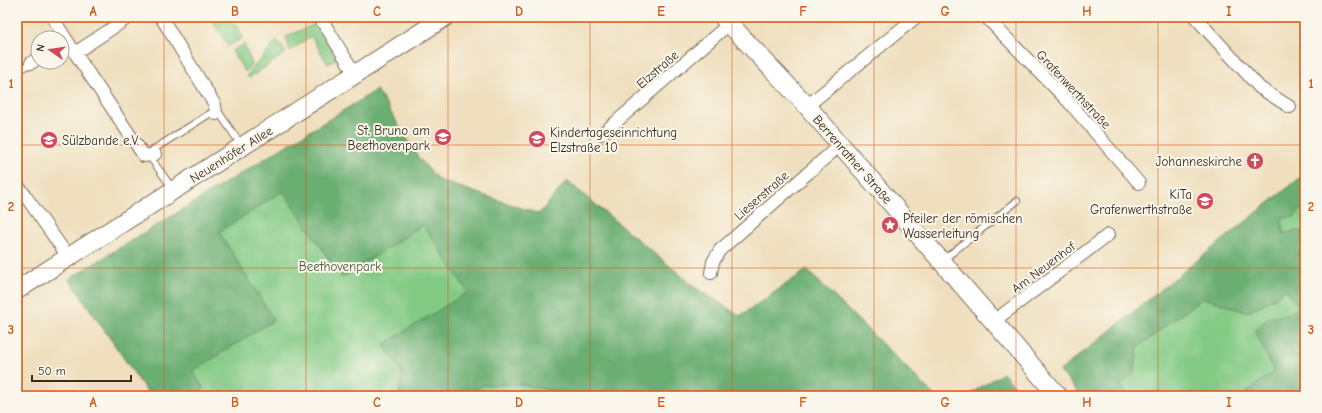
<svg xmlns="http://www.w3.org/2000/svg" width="1322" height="413" viewBox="0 0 1322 413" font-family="'Comic Neue',sans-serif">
<rect width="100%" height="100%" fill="#fbf7ec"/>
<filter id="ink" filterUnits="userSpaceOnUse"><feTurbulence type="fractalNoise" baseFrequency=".025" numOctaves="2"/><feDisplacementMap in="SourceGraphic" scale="8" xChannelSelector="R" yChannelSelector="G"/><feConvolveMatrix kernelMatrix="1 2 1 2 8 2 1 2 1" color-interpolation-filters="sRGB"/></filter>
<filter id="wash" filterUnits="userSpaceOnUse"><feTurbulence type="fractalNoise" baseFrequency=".012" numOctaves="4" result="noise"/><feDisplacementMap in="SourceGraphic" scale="16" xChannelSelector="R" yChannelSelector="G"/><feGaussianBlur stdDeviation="0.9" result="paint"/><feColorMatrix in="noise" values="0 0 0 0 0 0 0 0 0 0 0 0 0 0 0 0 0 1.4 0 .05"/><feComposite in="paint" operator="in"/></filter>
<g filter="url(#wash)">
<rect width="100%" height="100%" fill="#efdfbe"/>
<path fill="#83ca85" stroke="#5f7a52" d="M210,17h17l10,10 5,11 -14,8z
M315,24l22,35 -9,5 -17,-28 -21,15 -4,-14z
M278,41l8,12 -37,25 -2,-3 29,-33z
M244,44l8,20 -7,8 -13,-21z
M377,90l41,67 20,23 101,34 28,-33 129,107 44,28 67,-46 128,126h-785l-81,-117z
M1305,174v222h-224l-21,-25z"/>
<path fill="#6aae72" stroke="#526c48" d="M377,90l41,67 20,23 101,34 28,-33 129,107 44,28 67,-46 128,126h-370l-2,-3 -43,-9 -36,1 -21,11h-64l3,-23 -18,-29 84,-52 -45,-67 -80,52h-2l-58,-86 -64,41 55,88 -81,51 11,18 -10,7h-44l-81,-117z
M1305,174v32l-11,11 -12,1 1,15 19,-3v11l3,-1v9l-7,4 7,26 -10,10 10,13v94h-64l33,-24 -19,-42 15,-14 18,-1 11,-9 -14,-17 -10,9 -28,14 -44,-14 -65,49 -3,25 -14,12 6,12h-46l-21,-25z
M1003,373l20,23h-56z"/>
</g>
<g filter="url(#ink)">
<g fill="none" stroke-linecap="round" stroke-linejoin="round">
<defs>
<path id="lane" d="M17,72l14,-9
M173,189l-21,-29v-5l2,-6 57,-36 5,-1 4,2 21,31
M943,260l74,-59"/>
<path id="street" d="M52,17l23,36 69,103 11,-2
M161,17l54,88 1,9
M320,17l35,57
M986,17l82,84 71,82
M1195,17l65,71 30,19
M75,53l54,-36
M31,63l7,-5
M807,106l109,-89
M602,134l127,-110
M17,184l52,74
M711,273l2,-11 7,-12 120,-105
M994,321l114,-86"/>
<path id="secondary" d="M723,17l84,89 251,290
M17,290l428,-273"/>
</defs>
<use href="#lane" stroke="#7a6956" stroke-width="8"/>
<use href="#street" stroke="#7a6956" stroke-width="14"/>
<use href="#secondary" stroke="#7a6956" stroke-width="20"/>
<use href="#lane" stroke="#fff" stroke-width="6"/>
<use href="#street" stroke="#fff" stroke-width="12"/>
<use href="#secondary" stroke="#fff" stroke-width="18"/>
</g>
</g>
<path fill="none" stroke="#d7540e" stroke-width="1" stroke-opacity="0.55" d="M164,17v379M306,17v379M448,17v379M590,17v379M732,17v379M874,17v379M1016,17v379M1158,17v379M17,145h1288M17,268h1288"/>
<defs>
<symbol id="school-disc" viewBox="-11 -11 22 22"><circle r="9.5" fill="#d1495b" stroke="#fbf7ec"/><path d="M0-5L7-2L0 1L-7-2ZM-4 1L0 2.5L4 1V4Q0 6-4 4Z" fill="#fff"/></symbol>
<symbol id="church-disc" viewBox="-11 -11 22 22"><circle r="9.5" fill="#d1495b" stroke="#fbf7ec"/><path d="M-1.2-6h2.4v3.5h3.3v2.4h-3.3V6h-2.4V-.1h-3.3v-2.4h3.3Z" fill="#fff"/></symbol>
<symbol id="sight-disc" viewBox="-11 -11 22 22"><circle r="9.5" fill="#d1495b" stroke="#fbf7ec"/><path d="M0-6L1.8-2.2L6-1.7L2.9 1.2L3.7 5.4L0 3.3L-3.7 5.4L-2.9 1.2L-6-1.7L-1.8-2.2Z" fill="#fff"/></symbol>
</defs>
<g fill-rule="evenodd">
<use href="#school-disc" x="433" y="127" width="20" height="20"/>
<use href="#school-disc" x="527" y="129" width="20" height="20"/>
<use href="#school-disc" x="39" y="130" width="20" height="20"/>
<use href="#church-disc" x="1245" y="151" width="20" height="20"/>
<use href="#school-disc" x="1195" y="191" width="20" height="20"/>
<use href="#sight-disc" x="880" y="215" width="20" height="20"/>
</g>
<g text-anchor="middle" stroke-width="4" stroke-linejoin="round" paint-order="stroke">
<g font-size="13" fill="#3b2a1e" stroke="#fbf7ec">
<text transform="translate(657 69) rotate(-41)" y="5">Elzstraße</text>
<text transform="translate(1074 89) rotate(47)" y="5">Grafenwerthstraße</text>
<text transform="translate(231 154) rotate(-32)" y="5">Neuenhöfer Allee</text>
<text transform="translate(853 159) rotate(49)" y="5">Berrenrather Straße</text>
<text transform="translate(761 195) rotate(-41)" y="5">Lieserstraße</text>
<text transform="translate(1043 267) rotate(-37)" y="5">Am Neuenhof</text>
</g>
<g font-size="13" fill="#3b2a1e" stroke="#fbf7ec" text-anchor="end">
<text x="430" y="135">St. Bruno am<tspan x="430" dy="15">Beethovenpark</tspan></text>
<text x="550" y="137" text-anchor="start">Kindertageseinrichtung<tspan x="550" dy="15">Elzstraße 10</tspan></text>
<text x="62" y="145" text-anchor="start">Sülzbande e.V.</text>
<text x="1242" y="166">Johanneskirche</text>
<text x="1192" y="199">KiTa<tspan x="1192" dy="15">Grafenwerthstraße</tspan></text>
<text x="903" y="223" text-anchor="start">Pfeiler der römischen<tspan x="903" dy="15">Wasserleitung</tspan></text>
</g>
<g font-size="13" fill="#515a3d" stroke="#fbf7ec">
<text x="340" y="271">Beethovenpark</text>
</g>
</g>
<rect width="1322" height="413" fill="none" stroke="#fbf7ec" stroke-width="44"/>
<g transform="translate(50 50) rotate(283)"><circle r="19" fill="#fbf7ec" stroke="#aea59a"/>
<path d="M0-3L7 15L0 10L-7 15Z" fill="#d1495b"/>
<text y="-6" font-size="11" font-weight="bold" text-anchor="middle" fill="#3b2a1e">N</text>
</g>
<path d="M32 375v6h99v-6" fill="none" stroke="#3b2a1e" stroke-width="2"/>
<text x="38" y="375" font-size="12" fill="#3b2a1e" stroke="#fbf7ec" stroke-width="3" paint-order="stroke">50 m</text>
<rect x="22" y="22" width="1278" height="369" fill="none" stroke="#d7540e" stroke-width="1.5"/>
<g font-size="13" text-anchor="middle" font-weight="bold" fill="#d7540e">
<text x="93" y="16">A</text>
<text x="235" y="16">B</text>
<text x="377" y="16">C</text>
<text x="519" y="16">D</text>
<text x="661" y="16">E</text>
<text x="803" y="16">F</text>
<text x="945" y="16">G</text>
<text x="1087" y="16">H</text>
<text x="1229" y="16">I</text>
<text x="11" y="88">1</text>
<text x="1311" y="88">1</text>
<text x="11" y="211">2</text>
<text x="1311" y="211">2</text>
<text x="11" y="334">3</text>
<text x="1311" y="334">3</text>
<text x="93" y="407">A</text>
<text x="235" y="407">B</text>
<text x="377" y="407">C</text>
<text x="519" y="407">D</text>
<text x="661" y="407">E</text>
<text x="803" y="407">F</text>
<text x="945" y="407">G</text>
<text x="1087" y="407">H</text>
<text x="1229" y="407">I</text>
</g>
</svg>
